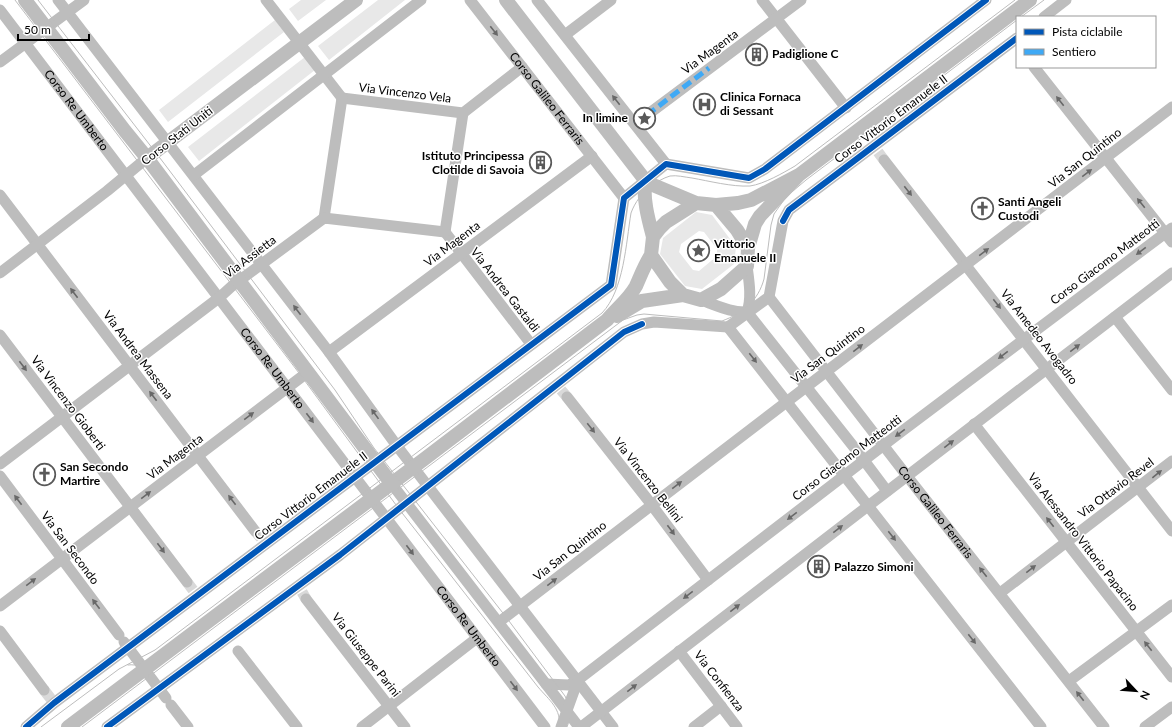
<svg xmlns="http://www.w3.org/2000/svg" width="1172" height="727" viewBox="0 0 1172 727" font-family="Lato,sans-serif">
<rect width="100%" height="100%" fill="#fff"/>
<path fill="#e8e8e8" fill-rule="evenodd" d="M301,0h25l-28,21 -9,-12z
M378,0h27l-76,60 -11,-14z
M275,20l9,12 -116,90 -9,-12z
M305,57l10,13 -116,91 -11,-14z
M696,212l16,3 24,32 -2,17 -32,25 -17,-3 -25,-32 3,-16zM699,231l5,1 13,17v7l-18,15 -6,-1 -14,-18 2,-8z"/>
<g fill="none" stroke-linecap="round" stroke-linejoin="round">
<path stroke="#d9d9d9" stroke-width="11" stroke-dasharray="11 5.5" stroke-linecap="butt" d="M878,152l6,8
M561,390l6,7
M255,531l6,7
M187,582l6,8
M302,592l4,7
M44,690l7,9"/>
<g stroke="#bdbdbd" stroke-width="11">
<path d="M58,0l271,352 68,94 216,281"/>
<path d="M266,0l76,98"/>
<path id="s1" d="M470,0l154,198"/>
<path d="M537,0l129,164"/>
<path d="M762,0l84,108"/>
<path id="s2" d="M0,10l545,717"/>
<path d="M1044,17l22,-17"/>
<path d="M565,35l46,-35"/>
<path d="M0,62l84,-62"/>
<path d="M1034,67l138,175"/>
<path d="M342,98l121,15 59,-46"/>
<path d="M635,124l166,-124"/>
<path d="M884,160l288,371"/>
<path d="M194,175l227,-175"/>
<path d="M0,195l255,336"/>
<path d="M324,218l18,-120"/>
<path d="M445,232l86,112"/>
<path d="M445,232l18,-119"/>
<path d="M0,273l107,-82 40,-33"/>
<path id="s3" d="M769,297l138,179 197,251"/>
<path d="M701,300c15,5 30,13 46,12l110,139 30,40"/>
<path d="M747,312c5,-14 2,-31 0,-46"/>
<path d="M1115,317l57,73"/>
<path d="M728,327l313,400"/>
<path d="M0,335l187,247"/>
<path d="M329,352l263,-196"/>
<path d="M567,397l81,103 60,80"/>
<path d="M974,424l198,253"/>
<path d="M0,464l220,-167 12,-11 92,-68 121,14"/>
<path d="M0,476l119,159"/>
<path d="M391,483l188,244"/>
<path d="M1000,593l172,-132"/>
<path d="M306,599l99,128"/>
<path d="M0,606l308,-234"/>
<path d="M499,622l673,-515"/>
<path d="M0,631l44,59"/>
<path d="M124,642l42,56"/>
<path d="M238,651l59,76"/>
<path d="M679,651l58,76"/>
<path d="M1069,681l103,-76"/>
<path d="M546,684l23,1 9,-5"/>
<path d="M171,705l17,22"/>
<path d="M26,727l28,-24 557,-418 13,-87 42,-34 83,14 16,-9 221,-169"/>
<path d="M107,727l233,-172 284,-223 18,-8 12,-2 74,5 41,-30 14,-76 6,-11 228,-172"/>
<path d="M362,727l115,-89"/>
<path d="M561,727l17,-47 319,-245 275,-207"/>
<path d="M581,727l287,-221 304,-233"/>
<path d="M694,727l27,-21"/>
<path d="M1145,727l27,-20"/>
</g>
<path stroke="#bdbdbd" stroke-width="14" d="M25,0l100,131 22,27 244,325
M506,0l139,180 8,5 43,18
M147,158l209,-158
M645,180c-2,20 3,38 8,57
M716,205l21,25 11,18 -1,18 -26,23 -20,11 -18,-5 -13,-13 -19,-27 2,-18 7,-9 6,-6 30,-19 20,2 22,-2 13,-3 48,-25
M748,248l7,-24 5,-8 39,-41 231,-175
M617,316l25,-15 41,-6
M68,727l359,-270 180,-137c9,-11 22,-21 29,-34 5,-11 8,-20 15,-31"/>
<path stroke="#bdbdbd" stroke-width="1" d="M15,0l287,377 97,132 139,178c11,13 24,22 21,40
M38,0l125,162 172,228 39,58 132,169 59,79c5,10 7,20 2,31
M1021,17l23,-17
M128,665c19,-3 29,19 39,32
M172,705l17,22
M41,727l78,-58 36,-19 447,-337c22,-23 24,-70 29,-100 4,-11 11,-20 20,-27 6,-4 12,-8 19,-10 7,-1 14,1 22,2 17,3 40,9 58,8 14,-2 33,-13 45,-20l220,-166
M82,727l541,-407 14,-5 7,-1 78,7c21,-8 36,-20 42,-42l7,-54 3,-11 12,-17 20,-17 211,-160"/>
<path stroke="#3fa9f5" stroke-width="5" stroke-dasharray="10 5" stroke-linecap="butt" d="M635,124l74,-56"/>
<defs>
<path id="cycleway" d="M783,221l6,-11 228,-172
M26,727l28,-24 557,-418 13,-87 42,-34 83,14 16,-9 221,-169
M107,727l233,-172 284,-223 18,-8"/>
</defs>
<use href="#cycleway" stroke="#fff" stroke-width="8"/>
<use href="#cycleway" stroke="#0057b8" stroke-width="6"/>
</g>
<defs><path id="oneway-solid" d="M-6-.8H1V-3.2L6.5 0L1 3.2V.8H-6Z"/></defs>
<g fill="#686868">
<use href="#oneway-solid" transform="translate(494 31) rotate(52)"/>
<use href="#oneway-solid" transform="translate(616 100) rotate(-128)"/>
<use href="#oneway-solid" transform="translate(1060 101) rotate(-128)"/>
<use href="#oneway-solid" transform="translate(1087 173) rotate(-37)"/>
<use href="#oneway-solid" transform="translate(908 191) rotate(52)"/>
<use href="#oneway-solid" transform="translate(1141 203) rotate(-129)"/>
<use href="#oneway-solid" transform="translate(1141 251) rotate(143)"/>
<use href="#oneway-solid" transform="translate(984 252) rotate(-37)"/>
<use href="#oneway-solid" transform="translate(74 293) rotate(-127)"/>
<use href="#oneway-solid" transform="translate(997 304) rotate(52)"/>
<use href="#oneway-solid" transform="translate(297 310) rotate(-127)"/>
<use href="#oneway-solid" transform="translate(858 348) rotate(-38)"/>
<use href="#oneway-solid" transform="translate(1075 348) rotate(-37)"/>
<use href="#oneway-solid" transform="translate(1003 355) rotate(143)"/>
<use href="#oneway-solid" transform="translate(753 358) rotate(52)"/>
<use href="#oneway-solid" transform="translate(23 366) rotate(53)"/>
<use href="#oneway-solid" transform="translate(153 396) rotate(-127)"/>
<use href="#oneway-solid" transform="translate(375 414) rotate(-126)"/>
<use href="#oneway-solid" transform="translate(249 416) rotate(-37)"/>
<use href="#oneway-solid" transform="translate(310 418) rotate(53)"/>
<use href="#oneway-solid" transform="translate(591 428) rotate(51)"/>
<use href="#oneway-solid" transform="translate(900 433) rotate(143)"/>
<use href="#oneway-solid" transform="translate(949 444) rotate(-38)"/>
<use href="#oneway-solid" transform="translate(1157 474) rotate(-39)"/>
<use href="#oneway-solid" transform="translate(677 485) rotate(-37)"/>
<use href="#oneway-solid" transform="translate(146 495) rotate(-37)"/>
<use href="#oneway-solid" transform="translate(18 500) rotate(-127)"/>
<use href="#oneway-solid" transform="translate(232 500) rotate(-127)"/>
<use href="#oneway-solid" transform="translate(792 516) rotate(143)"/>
<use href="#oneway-solid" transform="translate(1050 522) rotate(-128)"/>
<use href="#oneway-solid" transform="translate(838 529) rotate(-38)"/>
<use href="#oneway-solid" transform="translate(671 530) rotate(53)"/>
<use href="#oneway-solid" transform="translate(892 536) rotate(52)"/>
<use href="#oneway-solid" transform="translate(161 548) rotate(53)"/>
<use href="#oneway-solid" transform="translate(410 550) rotate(53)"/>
<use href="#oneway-solid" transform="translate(1031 569) rotate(-38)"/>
<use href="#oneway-solid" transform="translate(983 572) rotate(-128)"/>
<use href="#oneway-solid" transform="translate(31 582) rotate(-37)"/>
<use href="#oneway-solid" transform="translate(552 582) rotate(-38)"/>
<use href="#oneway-solid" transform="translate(688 595) rotate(142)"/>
<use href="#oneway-solid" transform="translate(96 604) rotate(-127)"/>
<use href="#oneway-solid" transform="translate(735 608) rotate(-38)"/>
<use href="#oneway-solid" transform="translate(972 639) rotate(52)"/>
<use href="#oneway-solid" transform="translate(1148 646) rotate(-128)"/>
<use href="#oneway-solid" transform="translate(514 686) rotate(53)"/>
<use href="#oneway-solid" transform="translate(632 688) rotate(-38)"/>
<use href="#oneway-solid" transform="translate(1080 696) rotate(-128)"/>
</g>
<defs>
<symbol id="building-ring" viewBox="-11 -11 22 22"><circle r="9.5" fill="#fff" stroke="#595959" stroke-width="1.5"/><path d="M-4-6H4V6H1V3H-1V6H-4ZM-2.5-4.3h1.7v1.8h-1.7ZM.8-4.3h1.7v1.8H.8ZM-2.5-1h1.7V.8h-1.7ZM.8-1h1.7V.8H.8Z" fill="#595959"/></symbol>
<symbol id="hospital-ring" viewBox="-11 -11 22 22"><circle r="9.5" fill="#fff" stroke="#595959" stroke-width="1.5"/><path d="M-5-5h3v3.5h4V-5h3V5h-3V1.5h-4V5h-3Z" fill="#595959"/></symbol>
<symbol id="sight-ring" viewBox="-11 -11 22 22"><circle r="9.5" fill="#fff" stroke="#595959" stroke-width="1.5"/><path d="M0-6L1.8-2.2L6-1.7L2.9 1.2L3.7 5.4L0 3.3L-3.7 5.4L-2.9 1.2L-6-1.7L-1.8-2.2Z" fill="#595959"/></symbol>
<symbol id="church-ring" viewBox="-11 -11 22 22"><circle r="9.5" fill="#fff" stroke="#595959" stroke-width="1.5"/><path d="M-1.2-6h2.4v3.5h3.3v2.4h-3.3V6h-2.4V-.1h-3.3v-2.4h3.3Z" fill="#595959"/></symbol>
</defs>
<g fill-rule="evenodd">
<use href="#building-ring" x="744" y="42" width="25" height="25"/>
<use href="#hospital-ring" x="692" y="92" width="25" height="25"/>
<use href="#sight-ring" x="632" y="106" width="25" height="25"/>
<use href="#building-ring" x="528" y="150" width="25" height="25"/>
<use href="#church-ring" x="970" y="196" width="25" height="25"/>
<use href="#sight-ring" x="686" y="238" width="25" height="25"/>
<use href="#church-ring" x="32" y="462" width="25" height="25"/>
<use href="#building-ring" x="806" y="554" width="25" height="25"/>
</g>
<g text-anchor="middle" stroke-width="3" stroke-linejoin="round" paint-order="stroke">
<g font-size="12" fill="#000" stroke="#fff">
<text transform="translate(710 52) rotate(-36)" y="4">Via Magenta</text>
<text transform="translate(405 93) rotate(7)" y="4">Via Vincenzo Vela</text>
<text dy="4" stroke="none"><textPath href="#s1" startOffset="125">Corso Galileo Ferraris</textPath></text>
<text dy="4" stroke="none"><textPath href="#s2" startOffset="126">Corso Re Umberto</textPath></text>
<text transform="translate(891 119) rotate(-37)" y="4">Corso Vittorio Emanuele II</text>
<text transform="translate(177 136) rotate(-38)" y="4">Corso Stati Uniti</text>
<text transform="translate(1085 158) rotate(-38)" y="4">Via San Quintino</text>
<text transform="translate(452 244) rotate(-37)" y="4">Via Magenta</text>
<text transform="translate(250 257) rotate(-37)" y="4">Via Assietta</text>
<text transform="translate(1105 262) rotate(-37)" y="4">Corso Giacomo Matteotti</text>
<text transform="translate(505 290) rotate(52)" y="4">Via Andrea Gastaldi</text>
<text transform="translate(1039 337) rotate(52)" y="4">Via Amedeo Avogadro</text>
<text transform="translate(828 354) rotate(-37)" y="4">Via San Quintino</text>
<text transform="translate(138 355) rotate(53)" y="4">Via Andrea Massena</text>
<text dy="4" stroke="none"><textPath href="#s2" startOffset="450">Corso Re Umberto</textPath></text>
<text transform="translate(68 403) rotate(53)" y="4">Via Vincenzo Gioberti</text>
<text transform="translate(175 457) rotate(-37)" y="4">Via Magenta</text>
<text transform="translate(847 458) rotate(-37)" y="4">Corso Giacomo Matteotti</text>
<text transform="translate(648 480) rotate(52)" y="4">Via Vincenzo Bellini</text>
<text transform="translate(1116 488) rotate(-37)" y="4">Via Ottavio Revel</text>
<text transform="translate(311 496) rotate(-37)" y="4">Corso Vittorio Emanuele II</text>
<text dy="4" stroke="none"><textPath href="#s3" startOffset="272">Corso Galileo Ferraris</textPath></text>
<text transform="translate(1083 542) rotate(52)" y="4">Via Alessandro Vittorio Papacino</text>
<text transform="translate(70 548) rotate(53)" y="4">Via San Secondo</text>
<text transform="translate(570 551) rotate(-38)" y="4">Via San Quintino</text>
<text dy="4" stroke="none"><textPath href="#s2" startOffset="774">Corso Re Umberto</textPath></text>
<text transform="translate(366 655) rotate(52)" y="4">Via Giuseppe Parini</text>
<text transform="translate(719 681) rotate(52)" y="4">Via Confienza</text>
</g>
<g font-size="12" font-weight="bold" fill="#000" stroke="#fff" text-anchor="start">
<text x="772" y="58">Padiglione C</text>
<text x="720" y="101">Clinica Fornaca<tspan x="720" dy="14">di Sessant</tspan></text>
<text x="628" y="122" text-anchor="end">In limine</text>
<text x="524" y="160" text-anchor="end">Istituto Principessa<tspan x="524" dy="14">Clotilde di Savoia</tspan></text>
<text x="998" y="206">Santi Angeli<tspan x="998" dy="14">Custodi</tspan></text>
<text x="714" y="248">Vittorio<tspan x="714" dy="14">Emanuele II</tspan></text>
<text x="60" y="471">San Secondo<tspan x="60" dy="14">Martire</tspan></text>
<text x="834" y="571">Palazzo Simoni</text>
</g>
</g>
<rect x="1016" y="16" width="140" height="52" fill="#ffffff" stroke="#999999"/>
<rect x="1024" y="29" width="20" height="6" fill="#0057b8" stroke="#999999"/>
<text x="1052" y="36" font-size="12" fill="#000000">Pista ciclabile</text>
<rect x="1024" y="49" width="20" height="6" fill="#3fa9f5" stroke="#999999"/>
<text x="1052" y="56" font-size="12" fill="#000000">Sentiero</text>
<g transform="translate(1136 691) rotate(116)" stroke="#ffffff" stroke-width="3" paint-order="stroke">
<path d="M0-3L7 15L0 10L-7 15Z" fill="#000000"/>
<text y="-6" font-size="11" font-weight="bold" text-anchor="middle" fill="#000000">N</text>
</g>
<path d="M18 34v6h71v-6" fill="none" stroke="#000000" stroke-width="2"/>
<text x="24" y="34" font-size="12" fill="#000000" stroke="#ffffff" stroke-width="3" paint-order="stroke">50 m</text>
</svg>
